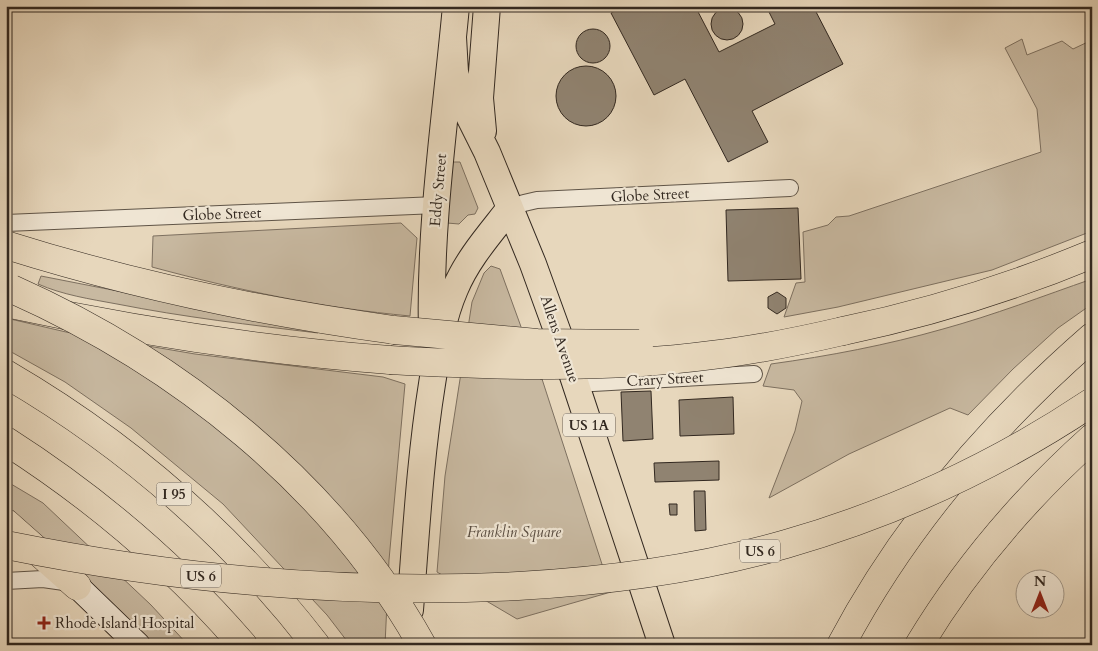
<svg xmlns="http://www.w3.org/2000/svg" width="1098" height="651" viewBox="0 0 1098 651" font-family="Cardo,serif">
<rect width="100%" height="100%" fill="#e7d7bc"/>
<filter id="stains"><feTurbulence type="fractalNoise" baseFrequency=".004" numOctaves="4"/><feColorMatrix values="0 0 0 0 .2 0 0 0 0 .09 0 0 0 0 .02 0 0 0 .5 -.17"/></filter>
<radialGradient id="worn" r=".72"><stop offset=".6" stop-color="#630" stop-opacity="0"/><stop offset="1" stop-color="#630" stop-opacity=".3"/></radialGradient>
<path fill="#c8b9a1" stroke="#7d7060" d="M1022,39l5,16 35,-14 11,8 19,-9v191l-100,39 -154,37 -54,10 12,-34 9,-1 -2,-50 25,-7 8,-8 13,-1 192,-64 -4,-43 -32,-61z
M452,162h8l18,46 -3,6 -7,1 -9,9 -12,-1z
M401,223l16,15 -7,78c-87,-8 -173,-26 -258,-49l1,-31z
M491,266l9,3 40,110h2l69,213 -94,27 -80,-47 8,-96 27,-174 12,-29z
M41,276l168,33 110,20 -1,4c-67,-8 -135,-16 -201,-29 -27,-5 -54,-9 -79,-20z
M1092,279v25l-34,24 -45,41 -45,46 -18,-7 -101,46 -80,44 26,-67 7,-30 -8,-11 -31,-4 8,-22c58,-8 116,-19 172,-35 51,-14 100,-33 149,-50z
M6,318l60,14 129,22 188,23 22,7 -16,176 -4,85h-35l-23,-30 -104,-111 -92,-76 -66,-46 -59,-33z
M6,481l37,22 108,102 37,40h-37l-145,-131z"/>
<path fill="#908371" stroke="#322820" d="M625,6h70l24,46 56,-28 -9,-18h47l30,58 -91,47 16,31 -40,20 -43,-83 -31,16 -43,-82z
M711 24a16 16 0 1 1 32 0a16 16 0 1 1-32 0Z
M576 46a17 17 0 1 1 34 0a17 17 0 1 1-34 0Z
M556 96a30 30 0 1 1 60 0a30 30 0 1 1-60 0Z
M798,208l3,71 -73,2 -2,-71z
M777,292l9,6v10l-9,6 -9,-6v-11z
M651,391l2,48 -30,2 -2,-49z
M733,397l1,37 -54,2 -1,-36z
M719,461v19l-64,2 -1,-19z
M694,491h11l1,39 -11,1z
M669,504h8v11h-7z"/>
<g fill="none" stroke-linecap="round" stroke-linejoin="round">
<defs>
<path id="street" d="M510,208l14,-5 13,-3 253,-12
M6,223l431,-18
M575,384l179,-10
M6,581l37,-2 28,4"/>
<path id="secondary" d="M77,586l61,59"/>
<path id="primary" d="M453,37l2,35 7,30 25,50 46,112 33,91 96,290
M483,131l-3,-33 7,-92
M432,334c-3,-110 14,-219 24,-328
M410,610c6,-75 10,-151 22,-226 5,-32 10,-65 23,-95 13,-31 35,-55 55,-81"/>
<path id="highway" d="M6,245c127,40 256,67 388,85
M6,303c129,28 253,47 384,57
M843,331c86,-18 167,-43 249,-77
M6,374c120,70 225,161 310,271
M6,441c89,57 168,124 237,204
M6,523l71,63
M841,645c63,-119 150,-220 251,-308
M919,645c47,-78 105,-146 173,-207"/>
</defs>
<use href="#street" stroke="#5f5447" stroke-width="18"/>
<use href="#secondary" stroke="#322820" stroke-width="26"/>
<use href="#primary" stroke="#322820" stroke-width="28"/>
<use href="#highway" stroke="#322820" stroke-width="29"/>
<use href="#street" stroke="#efe5d3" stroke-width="16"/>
<use href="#secondary" stroke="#efe5d3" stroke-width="24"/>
<use href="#primary" stroke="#e7d7bc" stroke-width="26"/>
<use href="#highway" stroke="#e7d7bc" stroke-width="28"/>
<defs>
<path id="highway-bridge" d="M12,289c166,74 320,195 410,356
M394,330l143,13 102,1
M390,360c108,6 216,9 322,-5 44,-5 88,-14 131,-24
M6,545c168,34 341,50 512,41 90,-5 181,-17 268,-42 108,-31 212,-79 306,-142"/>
</defs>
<use href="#highway-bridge" stroke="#322820" stroke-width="29" stroke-linecap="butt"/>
<use href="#highway-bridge" stroke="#e7d7bc" stroke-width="28"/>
</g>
<path fill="#8f2418" stroke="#efe5d3" stroke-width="2" d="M41.5 615.5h5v5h5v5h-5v5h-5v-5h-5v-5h5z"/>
<g text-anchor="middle" stroke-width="4.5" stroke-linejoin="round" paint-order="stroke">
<g fill="#efe5d3" stroke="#6b6156" stroke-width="1">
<rect x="563" y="413.5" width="52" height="23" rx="4"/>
<rect x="156.5" y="482.5" width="35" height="23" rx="4"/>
<rect x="740" y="539.5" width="40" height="23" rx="4"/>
<rect x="181" y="564.5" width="40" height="23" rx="4"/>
</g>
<g font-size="14" font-weight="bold" fill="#322820">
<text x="589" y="430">US 1A</text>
<text x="174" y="499">I 95</text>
<text x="760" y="556">US 6</text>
<text x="201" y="581">US 6</text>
</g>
<g font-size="15" fill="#322820" stroke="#efe5d3">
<text transform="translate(438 190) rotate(-85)" y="5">Eddy Street</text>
<text transform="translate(650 195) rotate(-3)" y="5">Globe Street</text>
<text transform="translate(222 214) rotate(-2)" y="5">Globe Street</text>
<text transform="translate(560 339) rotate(71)" y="5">Allens Avenue</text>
<text transform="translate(665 379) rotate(-3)" y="5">Crary Street</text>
</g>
<g font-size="15" font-style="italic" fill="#584c40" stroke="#efe5d3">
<text x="514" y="537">Franklin Square</text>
</g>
<g font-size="15" fill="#322820" stroke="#efe5d3" text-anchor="start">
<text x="55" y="628">Rhode Island Hospital</text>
</g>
</g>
<rect width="1098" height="651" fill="none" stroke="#e7d7bc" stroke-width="25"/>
<rect x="8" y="8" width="1083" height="636" fill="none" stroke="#322820" stroke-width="2.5"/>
<rect x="12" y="12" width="1073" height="626" fill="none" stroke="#322820"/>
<g transform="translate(1040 594)"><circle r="24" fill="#efe5d3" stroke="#a3998b"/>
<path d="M0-4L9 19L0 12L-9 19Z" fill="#8f2418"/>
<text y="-8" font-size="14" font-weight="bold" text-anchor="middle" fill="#322820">N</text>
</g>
<rect width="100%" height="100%" filter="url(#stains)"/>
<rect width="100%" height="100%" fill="url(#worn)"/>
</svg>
